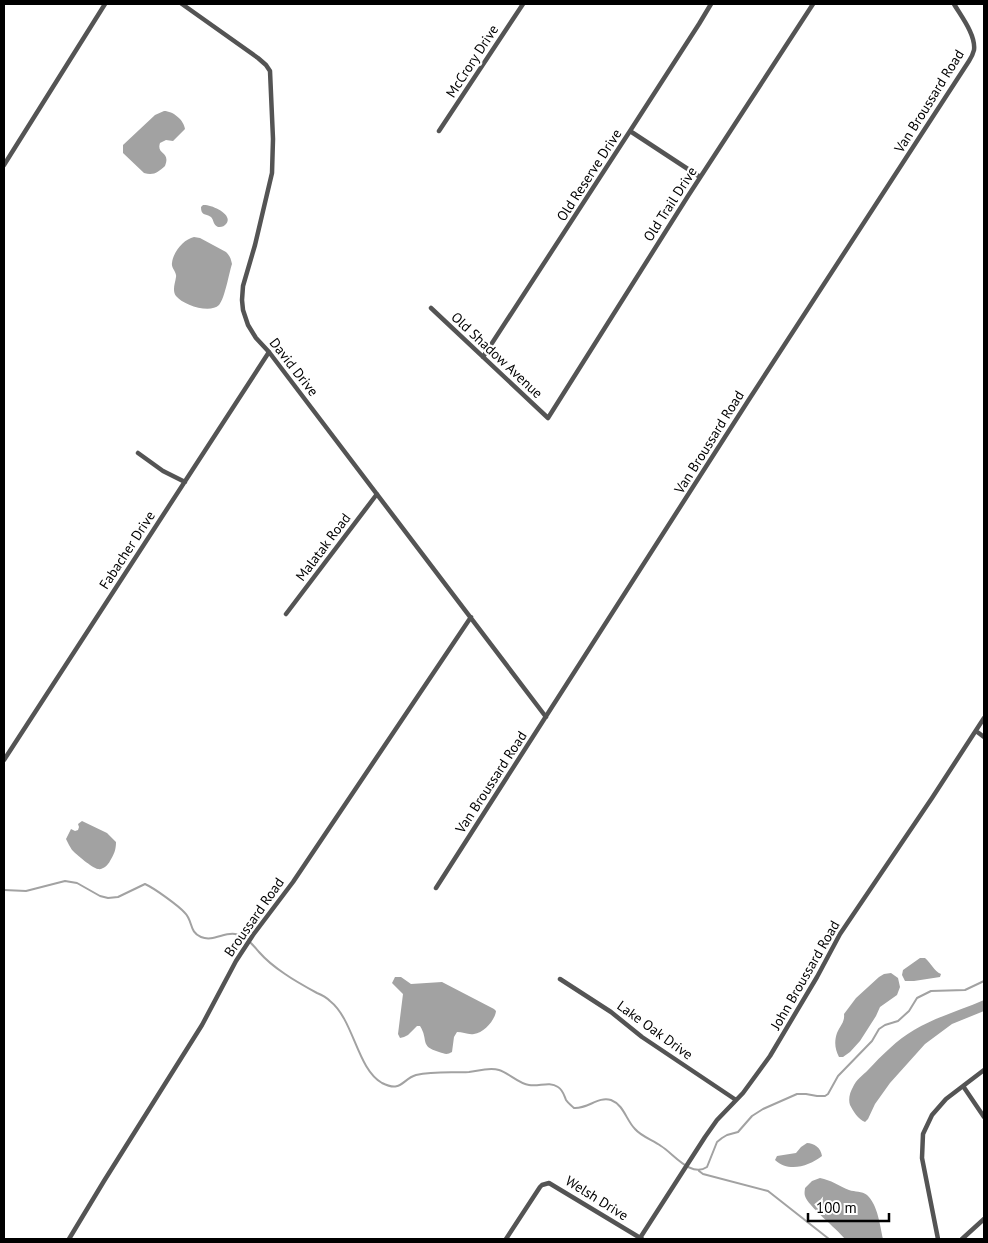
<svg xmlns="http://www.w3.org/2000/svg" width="988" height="1243" viewBox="0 0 988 1243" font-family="'PT Sans',sans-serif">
<rect width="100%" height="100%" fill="#fff"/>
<path fill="#a2a2a2" d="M164,111c9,0 20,9 21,18l-12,12 -7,-1 -6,3c-4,12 11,8 5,23 -7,6 -11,10 -21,7l-21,-20v-8l32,-30z
M203,205c8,-1 33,10 22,20 -2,2 -5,2 -7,2 -5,-2 -4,-7 -7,-10 -6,-4 -10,-1 -10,-10z
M194,237l6,1 26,14c4,4 5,7 6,12 -3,9 -7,34 -13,41 -9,9 -36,0 -43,-9 -4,-6 -1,-12 0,-19 1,-5 -5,-9 -4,-14 1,-11 12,-24 22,-26z
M82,821l25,12 9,9c0,8 -2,12 -6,19 -2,4 -7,9 -12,8 -6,-1 -22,-15 -26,-19 -2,-3 -4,-7 -6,-11l5,-10 4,2 3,-1 1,-3 -1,-3z
M920,958h5c6,5 9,13 16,16l-1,3 -26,4h-9l-3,-6 1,-5z
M891,973l7,5 2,9 -3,8 -17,12 -4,9 -16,25 -10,11 -7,5h-4c-4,-8 -5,-15 -2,-24 3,-7 8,-11 7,-19l12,-16 23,-21 5,-3z
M395,977h6l10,7 31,-2 52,27 2,2c-1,9 -12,22 -22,23 -6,1 -11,-2 -17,-2l-3,5 -2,15c-5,3 -7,2 -13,0 -20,-6 -10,-12 -19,-26h-3l-9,9 -4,2 -4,1 -2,-4 5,-40 -11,-11z
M984,1000v11l-32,13 -27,20 -35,39 -15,21 -7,15 -3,3c-7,-3 -12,-11 -15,-17 -2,-6 0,-13 3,-18 3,-7 10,-12 15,-17 14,-15 29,-30 46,-40 22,-13 47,-20 70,-30z
M807,1143c7,0 14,5 15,13 -13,10 -33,17 -47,4l2,-4 19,-3 5,-6z
M820,1178c11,2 19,8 29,12 6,2 13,1 18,5 11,10 13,31 16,44h-38c-8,-10 -38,-34 -40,-43 -1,-3 0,-6 0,-8l7,-7z"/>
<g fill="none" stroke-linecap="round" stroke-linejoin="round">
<path stroke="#a2a2a2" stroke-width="2" d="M4,890l22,1 39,-10 12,2 23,13 8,2 10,-1 27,-13c9,4 34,22 40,29 8,8 4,19 16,24 12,5 23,-5 34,-3 11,2 17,10 24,18 7,8 17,16 26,22 10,7 21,13 32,19 5,2 10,5 13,8 24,19 27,68 52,82 20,10 20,-4 34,-8 18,-4 35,-2 53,-3 9,-1 20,-5 30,-2 10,3 20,14 30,15 10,2 20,-4 29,2 5,3 6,8 8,13 2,3 5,5 8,8 14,1 24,-12 37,-8 13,5 15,20 24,29 7,8 18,11 26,17 13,8 30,32 46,21l10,-25 5,-4 5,-3 11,-3 14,-16 11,-7 34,-15h9l11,2h8l3,-2 10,-18 34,-35 7,-12 6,-4 13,-4 11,-10 8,-13 14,-7 34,-1 19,-9
M699,1171l4,3 65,17 61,48"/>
<path stroke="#545454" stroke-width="4.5" d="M182,4l76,54 8,7 4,6 3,68 -1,34 -17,72 -12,41 -1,14 1,10 5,15 8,13 13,14 277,365
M439,131l84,-127
M630,131l70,46
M4,165l101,-161
M431,308l117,110 140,-222 125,-192
M483,357l147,-226 69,-107 12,-20
M138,453l25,18 22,11
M286,614l91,-120
M976,731l8,6
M4,760l265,-408
M436,888l312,-487 221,-340c2,-3 4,-7 5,-11 2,-15 -13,-34 -20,-46
M560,979l51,33 31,25 94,63
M963,1086l21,31
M640,1238l65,-101 12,-17 26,-27 27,-37 47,-79 23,-43 92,-136 52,-80
M69,1239l35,-58 98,-156 34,-64 17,-26 40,-53 178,-265
M506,1239l34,-52 2,-2 7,-2 93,56
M938,1239l-16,-81 1,-24 9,-19 14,-16 38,-29
M962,1239l22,-20"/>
</g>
<g text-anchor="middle" stroke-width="4.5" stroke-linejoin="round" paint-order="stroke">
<g font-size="14" fill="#000" stroke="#fff">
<text transform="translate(472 61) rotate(-57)" y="5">McCrory Drive</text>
<text transform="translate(929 101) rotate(-58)" y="5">Van Broussard Road</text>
<text transform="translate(589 175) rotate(-57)" y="5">Old Reserve Drive</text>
<text transform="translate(670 204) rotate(-57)" y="5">Old Trail Drive</text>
<text transform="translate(497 355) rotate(43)" y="5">Old Shadow Avenue</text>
<text transform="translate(294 367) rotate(52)" y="5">David Drive</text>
<text transform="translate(709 442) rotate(-58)" y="5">Van Broussard Road</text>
<text transform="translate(323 547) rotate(-53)" y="5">Malatak Road</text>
<text transform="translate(127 550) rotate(-57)" y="5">Fabacher Drive</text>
<text transform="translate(491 782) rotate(-57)" y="5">Van Broussard Road</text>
<text transform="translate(254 917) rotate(-55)" y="5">Broussard Road</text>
<text transform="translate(805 975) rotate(-60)" y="5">John Broussard Road</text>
<text transform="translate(655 1030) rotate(36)" y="5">Lake Oak Drive</text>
<text transform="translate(597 1198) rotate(32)" y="5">Welsh Drive</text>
</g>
</g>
<rect width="988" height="1243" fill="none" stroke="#000000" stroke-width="10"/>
<path d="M808 1213v8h81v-8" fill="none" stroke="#000000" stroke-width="2.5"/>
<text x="816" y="1213" font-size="15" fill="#000000" stroke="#ffffff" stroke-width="4" paint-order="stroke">100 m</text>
</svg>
